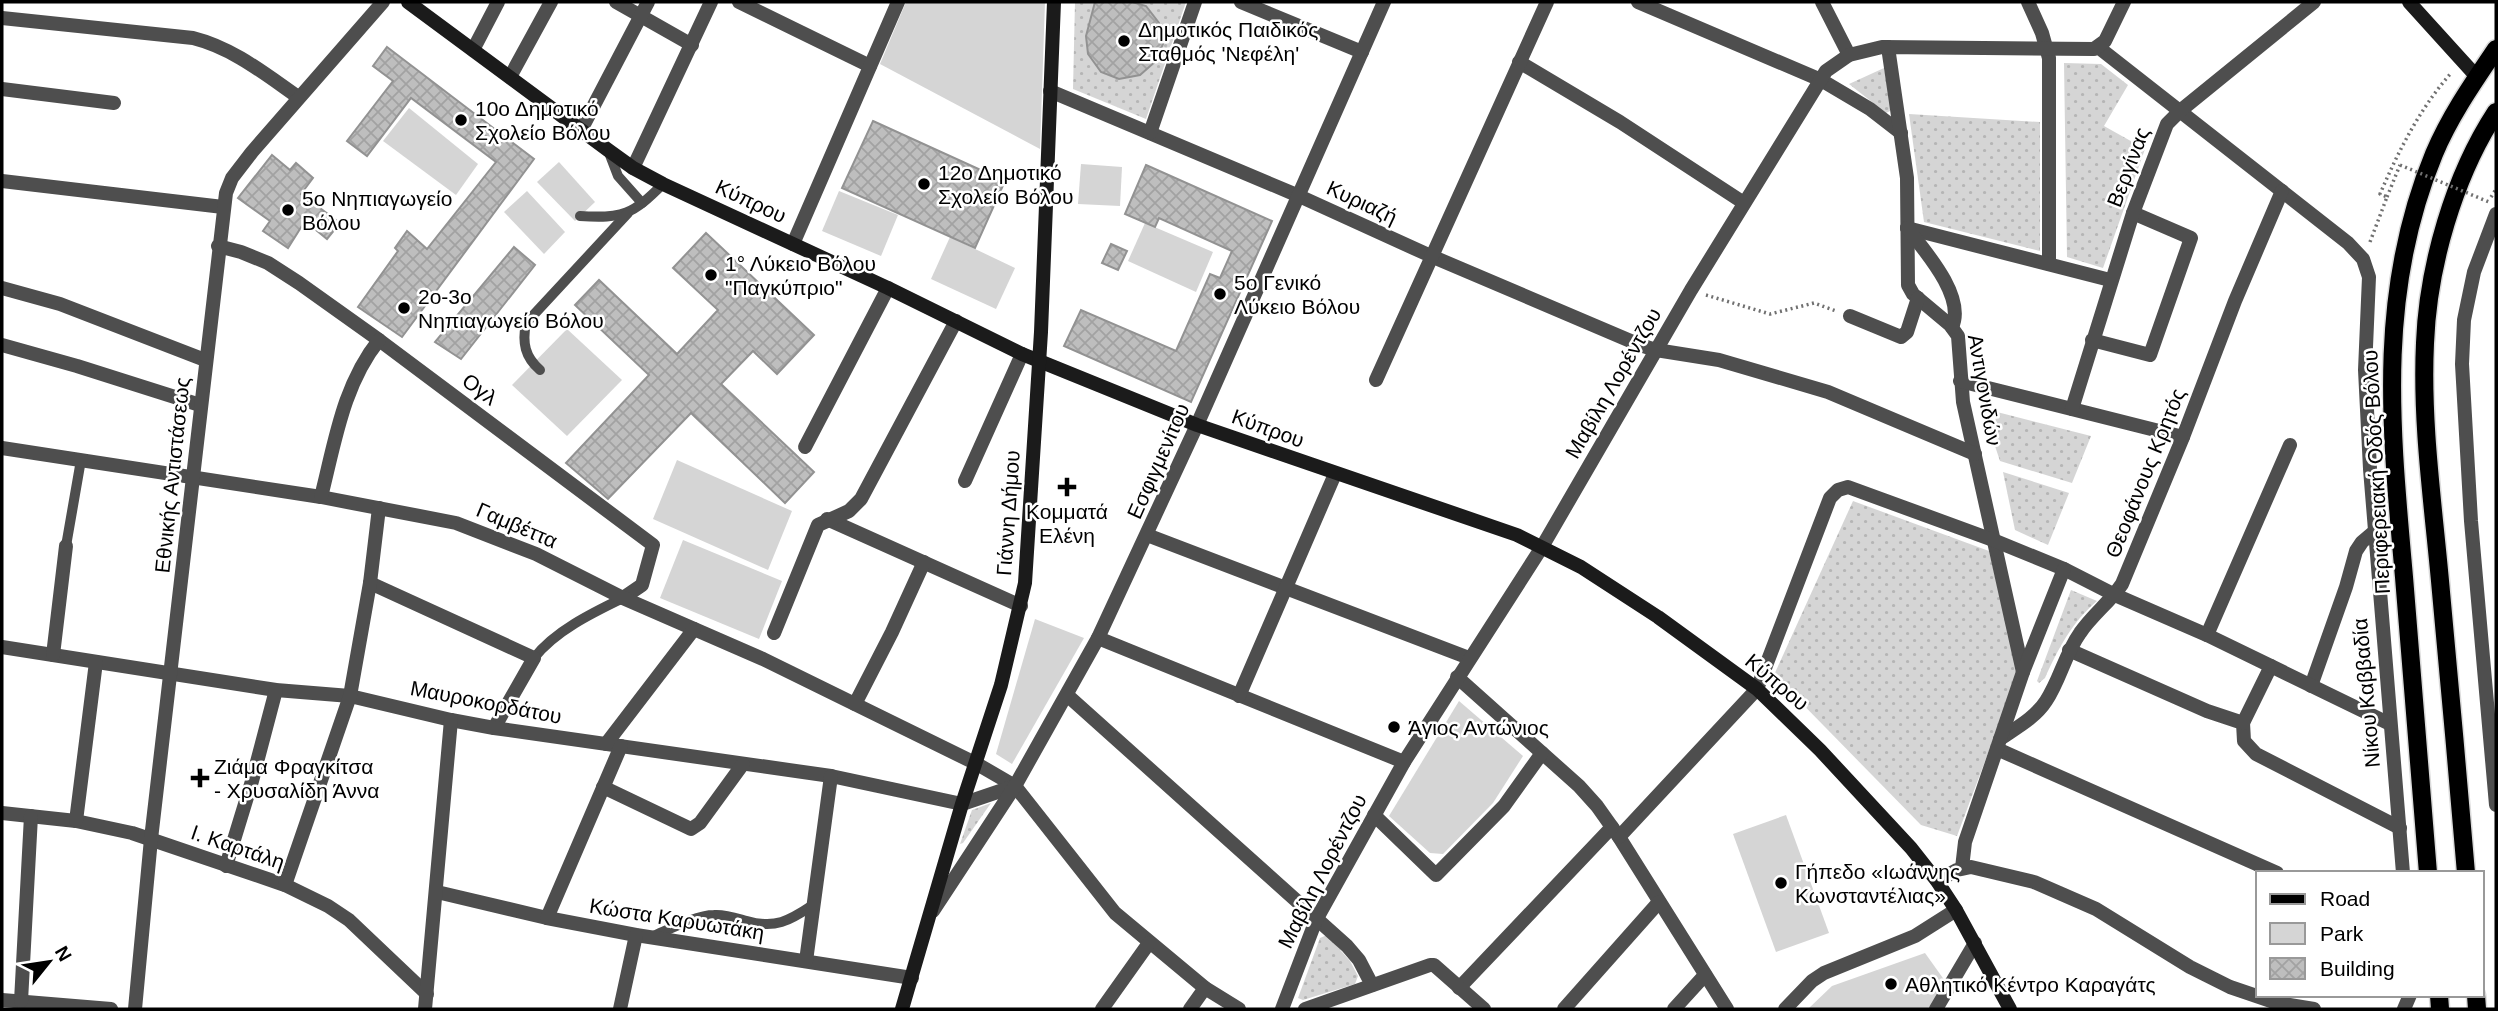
<svg xmlns="http://www.w3.org/2000/svg" width="2498" height="1011" font-family="Helvetica,sans-serif">
  <defs>
    <pattern id="grass-dots" width="8" height="8" patternUnits="userSpaceOnUse" patternTransform="scale(1.75)"><rect width="8" height="8" fill="#d5d5d5"/><path d="M2 2h.1M6 6h.1" fill="none" stroke="#b5b5b5" stroke-width="1.8" stroke-linecap="round"/></pattern>
    <pattern id="building-cross-hatch" width="8" height="8" patternUnits="userSpaceOnUse" patternTransform="scale(1.75)"><rect width="8" height="8" fill="#bebebe"/><path d="M0 0l8 8M0 8l8-8" fill="none" stroke="#a2a2a2"/></pattern>
  </defs>
  <rect width="100%" height="100%" fill="#fff"/>
  <g fill="url(#grass-dots)">
    <path d="M 1075,2 L 1186,2 L 1146,119 L 1073,89 Z"/>
    <path d="M 2064,63 L 2101,64 L 2128,85 L 2104,126 L 2145,149 L 2103,268 L 2067,257 Z"/>
    <path d="M 1884,68 L 1891,103 L 1890,111 L 1886,113 L 1849,84 Z"/>
    <path d="M 1909,114 L 2040,122 L 2040,251 L 1924,222 Z"/>
    <path d="M 1997,412 L 2091,436 L 2072,483 L 2000,461 L 1992,437 Z"/>
    <path d="M 2003,472 L 2069,493 L 2048,545 L 2015,530 Z"/>
    <path d="M 1853,501 L 1989,551 L 2018,673 L 1957,836 L 1921,825 L 1774,675 Z"/>
    <path d="M 2071,590 L 2097,601 C 2072,622 2058,649 2045,678 L 2039,683 L 2037,681 Z"/>
    <path d="M 991,803 L 963,843 L 960,844 L 972,810 Z"/>
    <path d="M 1327,935 L 1350,961 L 1358,976 L 1355,984 L 1303,1000 L 1298,998 L 1320,938 Z"/>
  </g>
  <g fill="#d5d5d5">
    <path d="M 906,2 L 1045,2 L 1040,149 L 880,64 Z"/>
    <path d="M 409,108 L 478,164 L 456,195 L 383,141 Z"/>
    <path d="M 559,162 L 595,202 L 575,221 L 537,182 Z"/>
    <path d="M 1081,164 L 1122,167 L 1120,206 L 1078,204 Z"/>
    <path d="M 527,191 L 565,232 L 544,254 L 504,212 Z"/>
    <path d="M 839,191 L 898,215 L 881,256 L 822,231 Z"/>
    <path d="M 1145,223 L 1213,252 L 1196,292 L 1128,261 Z"/>
    <path d="M 950,237 L 1015,268 L 996,309 L 931,279 Z"/>
    <path d="M 567,329 L 622,380 L 567,436 L 512,385 Z"/>
    <path d="M 677,460 L 792,511 L 768,570 L 653,519 Z"/>
    <path d="M 683,540 L 782,581 L 759,639 L 660,598 Z"/>
    <path d="M 1035,619 L 1084,638 L 1012,764 L 996,754 Z"/>
    <path d="M 1459,701 L 1523,756 L 1493,803 L 1443,854 L 1430,853 L 1389,816 Z"/>
    <path d="M 1786,815 L 1829,933 L 1776,952 L 1733,834 Z"/>
    <path d="M 1925,953 L 1945,981 L 1930,1009 L 1808,1009 L 1832,986 Z"/>
  </g>
  <g fill="url(#building-cross-hatch)" stroke="#929292" stroke-width="2">
    <path d="M 1095,2 L 1132,2 L 1146,6 L 1159,23 L 1163,44 L 1156,61 L 1140,75 L 1119,79 L 1101,72 L 1088,54 L 1086,36 Z"/>
    <path d="M 387,47 L 534,159 L 402,337 L 358,307 L 398,251 L 395,248 L 407,231 L 427,249 L 496,162 L 411,98 L 367,156 L 347,141 L 393,81 L 373,66 Z"/>
    <path d="M 873,121 L 1005,181 L 975,248 L 842,188 Z"/>
    <path d="M 272,155 L 290,170 L 296,163 L 313,178 L 301,194 L 340,223 L 327,239 L 305,221 L 288,248 L 263,231 L 270,221 L 238,198 Z"/>
    <path d="M 1146,165 L 1272,221 L 1191,402 L 1064,346 L 1081,310 L 1176,351 L 1210,274 L 1220,278 L 1232,251 L 1159,218 L 1155,227 L 1125,214 Z"/>
    <path d="M 706,233 L 814,335 L 777,374 L 753,351 L 721,384 L 814,472 L 785,503 L 691,413 L 608,499 L 566,463 L 649,375 L 575,305 L 599,280 L 677,354 L 718,310 L 673,268 Z"/>
    <path d="M 1111,244 L 1127,251 L 1118,270 L 1102,263 Z"/>
    <path d="M 514,247 L 535,265 L 461,359 L 435,342 Z"/>
  </g>
  <g fill="none" stroke-linecap="round" stroke-linejoin="round">
    <defs>
      <g id="primary">
        <path d="M 2428,873 C 2420,774 2412,676 2404,577 C 2391,430 2376,294 2434,154 C 2450,116 2473,83 2496,49"/>
        <path d="M 2466,873 C 2458,779 2450,686 2441,592 C 2434,510 2421,426 2425,343 C 2428,266 2454,176 2496,112"/>
        <path d="M 2439,995 L 2440,1009"/>
        <path d="M 2476,995 L 2477,1009"/>
      </g>
    </defs>
    <use href="#primary" stroke="#dbdbdb" stroke-width="21"/>
    <g stroke="#707070" stroke-width="3.5" stroke-dasharray="2 3.5" stroke-linecap="butt">
      <path d="M 2387,197 L 2400,165"/>
      <path d="M 2491,197 L 2496,189"/>
      <path d="M 2370,242 L 2387,197 L 2380,194 C 2399,150 2420,108 2452,72"/>
      <path d="M 1706,295 L 1770,314 L 1814,303 L 1836,311"/>
    </g>
    <g stroke="#4e4e4e" stroke-width="10">
      <path d="M 608,150 L 618,176 L 642,203"/>
      <path d="M 580,216 C 623,219 633,214 663,184"/>
      <path d="M 540,370 C 525,357 522,343 526,323 L 628,213"/>
      <path d="M 66,546 L 81,460"/>
      <path d="M 534,658 C 555,631 592,613 623,598"/>
      <path d="M 651,937 C 668,930 696,915 714,915 C 725,914 736,918 747,921 C 775,929 789,921 813,905"/>
    </g>
    <g stroke="#4e4e4e" stroke-width="14">
      <path d="M 616,2 L 692,45"/>
      <path d="M 739,2 L 870,66"/>
      <path d="M 1241,2 L 1362,52"/>
      <path d="M 1638,2 L 1821,80 L 1870,109 L 1901,133"/>
      <path d="M 1822,2 L 1849,55"/>
      <path d="M 2028,2 L 2042,33 L 2049,58 L 2049,264"/>
      <path d="M 2,18 L 193,38 C 233,48 265,74 298,97"/>
      <path d="M 1888,47 L 1907,178 L 1908,285 L 1913,294 L 1950,325 L 1958,336 L 1963,402 L 2023,672"/>
      <path d="M 2098,47 L 2348,243 L 2363,259 L 2369,277 L 2365,370 L 2370,469 L 2403,873"/>
      <path d="M 473,50 L 498,2"/>
      <path d="M 1519,62 L 1620,122 L 1744,203"/>
      <path d="M 510,77 L 551,2"/>
      <path d="M 2,89 L 114,103"/>
      <path d="M 1050,91 L 1299,196 L 1431,256 L 1640,345 L 1656,350 L 1719,360 L 1828,392 L 1975,454"/>
      <path d="M 581,130 L 648,2"/>
      <path d="M 1150,133 L 1195,2"/>
      <path d="M 633,168 L 711,2"/>
      <path d="M 2,181 L 223,207"/>
      <path d="M 2496,214 L 2474,272 L 2464,320 L 2462,364 L 2471,521 L 2496,805"/>
      <path d="M 1907,228 L 2110,280"/>
      <path d="M 1907,228 C 1925,251 1966,297 1952,327"/>
      <path d="M 793,244 L 898,2"/>
      <path d="M 218,246 L 241,252 L 268,263 L 299,283 L 379,340 L 653,545 L 642,585 L 623,598"/>
      <path d="M 2,288 L 60,304 L 205,360"/>
      <path d="M 1850,316 L 1901,337 L 1907,332 L 1918,298"/>
      <path d="M 2092,340 L 2150,355 L 2191,238 L 2133,213"/>
      <path d="M 2,345 L 77,366 L 200,405"/>
      <path d="M 1376,380 L 1547,2"/>
      <path d="M 1960,381 L 2183,437"/>
      <path d="M 2072,409 L 2133,213 L 2167,124 L 2180,111 L 2314,2"/>
      <path d="M 805,447 L 888,288"/>
      <path d="M 2,448 L 321,497 L 456,523 L 536,554 L 623,598 L 763,659 L 977,764 L 1015,786 L 1115,913 L 1205,988 L 1239,1009"/>
      <path d="M 965,481 L 1022,354"/>
      <path d="M 321,497 C 335,442 343,385 379,340"/>
      <path d="M 827,519 L 1021,606"/>
      <path d="M 1147,535 L 1469,658"/>
      <path d="M 370,583 L 534,658 L 494,728"/>
      <path d="M 774,633 L 818,525 L 849,511 L 861,499 L 956,321"/>
      <path d="M 2207,635 L 2290,445"/>
      <path d="M 1098,638 L 1404,762"/>
      <path d="M 2,647 L 276,690 L 350,696 L 451,720 L 494,728 L 831,776 L 962,804 L 1015,786"/>
      <path d="M 2069,650 L 2207,711 L 2243,723 L 2244,741 L 2256,754 L 2400,828"/>
      <path d="M 53,655 L 66,546"/>
      <path d="M 1457,677 L 1579,786 L 1597,806 L 1619,837 L 1727,1009"/>
      <path d="M 2311,686 L 2346,587 L 2356,551 L 2362,542 L 2375,531"/>
      <path d="M 1067,695 L 1347,946 L 1359,960 L 1372,985"/>
      <path d="M 1239,696 L 1335,474"/>
      <path d="M 855,704 L 892,632 L 924,562"/>
      <path d="M 2243,723 L 2271,666"/>
      <path d="M 2000,739 C 2016,728 2035,718 2046,701 C 2060,680 2065,654 2080,633 C 2092,615 2110,602 2122,584 L 2183,437 L 2235,301 L 2282,191"/>
      <path d="M 606,744 L 694,629"/>
      <path d="M 1997,749 L 2277,873"/>
      <path d="M 603,787 L 691,829 L 700,823 L 743,764"/>
      <path d="M 2,813 L 76,821 L 132,833 L 285,885 L 328,906 L 349,920 L 427,994"/>
      <path d="M 1374,815 L 1436,875 L 1504,806 L 1542,753"/>
      <path d="M 76,821 L 96,662"/>
      <path d="M 1619,837 L 1757,689 L 1830,498 L 1838,490 L 1848,487 L 1993,540 L 2064,569 L 2115,595 L 2207,635 L 2390,724"/>
      <path d="M 226,866 L 252,781 L 276,690"/>
      <path d="M 1962,868 L 1965,842 L 2023,672 L 2064,569"/>
      <path d="M 1937,881 L 1957,870 L 1971,867 L 2034,882 L 2096,909 L 2190,967 L 2230,987 L 2277,1003 L 2314,1009"/>
      <path d="M 285,885 L 350,696 L 370,583 L 379,508"/>
      <path d="M 437,892 L 547,918 L 636,935 L 912,978"/>
      <path d="M 933,911 L 1015,786 L 1098,638 L 1197,425 L 1384,2"/>
      <path d="M 547,918 L 621,746"/>
      <path d="M 806,961 L 831,776"/>
      <path d="M 1459,988 L 1612,827"/>
      <path d="M 2,1000 L 111,1009"/>
      <path d="M 21,1001 L 31,816"/>
      <path d="M 135,1009 L 151,839 L 226,193 L 232,178 L 252,152 L 383,2"/>
      <path d="M 425,1009 L 451,720"/>
      <path d="M 620,1009 L 636,935"/>
      <path d="M 1102,1009 L 1149,943"/>
      <path d="M 1190,1009 L 1205,988"/>
      <path d="M 1282,1009 L 1316,920 L 1404,762 L 1542,547 L 1691,290 L 1826,71 L 1849,55 L 1882,47 L 2094,49 L 2105,41 L 2124,2"/>
      <path d="M 1305,1009 L 1430,965 L 1434,965 L 1484,1009"/>
      <path d="M 1564,1009 L 1659,902"/>
      <path d="M 1674,1009 L 1705,975"/>
      <path d="M 1785,1009 L 1812,981 L 1824,973 L 1915,936 L 1956,910"/>
      <path d="M 1936,1009 L 1975,943"/>
      <path d="M 2404,1009 L 2410,995"/>
    </g>
    <g stroke="#1b1b1b" stroke-width="14">
      <path d="M 408,2 L 608,150 L 633,168 L 663,184 L 888,288 L 1022,354 L 1197,425 L 1517,535 L 1581,567 L 1658,617 L 1757,689 L 1820,750 L 1911,848 L 1937,881 L 1956,910 L 2010,1009"/>
      <path d="M 2409,2 L 2477,77"/>
      <path d="M 902,1009 L 962,804 L 1001,685 L 1025,583 L 1041,332 L 1054,2"/>
    </g>
    <use href="#primary" stroke="#000" stroke-width="18"/>
    <path stroke="#707070" stroke-width="3.5" stroke-dasharray="2 3.5" stroke-linecap="butt" d="M 2400,165 L 2489,202"/>
  </g>
  <g fill="#000" stroke="#fff" stroke-width="2.5">
    <circle cx="1124" cy="41" r="7"/>
    <circle cx="461" cy="120" r="7"/>
    <circle cx="924" cy="184" r="7"/>
    <circle cx="288" cy="210" r="7"/>
    <circle cx="711" cy="275" r="7"/>
    <circle cx="1220" cy="294" r="7"/>
    <circle cx="404" cy="308" r="7"/>
    <path d="M1063.5 476.5h7v7h7v7h-7v7h-7v-7h-7v-7h7z"/>
    <circle cx="1394" cy="727" r="7"/>
    <path d="M196.5 767.5h7v7h7v7h-7v7h-7v-7h-7v-7h7z"/>
    <circle cx="1781" cy="883" r="7"/>
    <circle cx="1891" cy="984" r="7"/>
  </g>
  <g text-anchor="middle" dominant-baseline="central" stroke-width="5" stroke-linejoin="round" paint-order="stroke">
    <g font-size="21" fill="#000" stroke="#fff" text-anchor="start">
      <text x="1138" y="29">Δημοτικός Παιδικός<tspan x="1138" dy="24">Σταθμός 'Νεφέλη'</tspan></text>
      <text x="475" y="108">10ο Δημοτικό<tspan x="475" dy="24">Σχολείο Βόλου</tspan></text>
      <text x="938" y="172">12ο Δημοτικό<tspan x="938" dy="24">Σχολείο Βόλου</tspan></text>
      <text x="302" y="198">5ο Νηπιαγωγείο<tspan x="302" dy="24">Βόλου</tspan></text>
      <text x="725" y="263">1° Λύκειο Βόλου<tspan x="725" dy="24">"Παγκύπριο"</tspan></text>
      <text x="1234" y="282">5ο Γενικό<tspan x="1234" dy="24">Λύκειο Βόλου</tspan></text>
      <text x="418" y="296">2ο-3ο<tspan x="418" dy="24">Νηπιαγωγείο Βόλου</tspan></text>
      <text x="1067" y="511" text-anchor="middle">Κομματά<tspan x="1067" dy="24">Ελένη</tspan></text>
      <text x="1408" y="727">Άγιος Αντώνιος</text>
      <text x="214" y="766">Ζιάμα Φραγκίτσα<tspan x="214" dy="24">- Χρυσαλίδη Άννα</tspan></text>
      <text x="1795" y="871">Γήπεδο «Ιωάννης<tspan x="1795" dy="24">Κωνσταντέλιας»</tspan></text>
      <text x="1905" y="984">Αθλητικό Κέντρο Καραγάτς</text>
    </g>
    <g font-size="21" fill="#000" stroke="#fff">
      <text transform="translate(2128 167) rotate(-69)">Βεργίνας</text>
      <text transform="translate(751 201) rotate(25)">Κύπρου</text>
      <text transform="translate(1362 202) rotate(25)">Κυριαζή</text>
      <text transform="translate(1613 383) rotate(-60)">Μαβίλη Λορέντζου</text>
      <text transform="translate(480 389) rotate(37)">Ογλ</text>
      <text transform="translate(1985 390) rotate(80)">Αντιγονιδών</text>
      <text transform="translate(1268 428) rotate(20)">Κύπρου</text>
      <text transform="translate(1158 461) rotate(-66)">Εσφιγμενίτου</text>
      <text transform="translate(2376 472) rotate(-93)">Περιφερειακή Οδός Βόλου</text>
      <text transform="translate(2145 473) rotate(-68)">Θεοφάνους Κρητός</text>
      <text transform="translate(172 475) rotate(-84)">Εθνικής Αντιστάσεως</text>
      <text transform="translate(1008 513) rotate(-86)">Γιάννη Δήμου</text>
      <text transform="translate(517 525) rotate(23)">Γαμβέττα</text>
      <text transform="translate(1777 682) rotate(40)">Κύπρου</text>
      <text transform="translate(2366 693) rotate(-95)">Νίκου Καββαδία</text>
      <text transform="translate(486 702) rotate(11)">Μαυροκορδάτου</text>
      <text transform="translate(238 847) rotate(19)">Ι. Καρτάλη</text>
      <text transform="translate(1322 871) rotate(-63)">Μαβίλη Λορέντζου</text>
      <text transform="translate(677 919) rotate(9)">Κώστα Καρυωτάκη</text>
    </g>
  </g>
  <rect width="2498" height="1011" fill="none" stroke="#000000" stroke-width="7"/>
  <rect x="2256" y="871" width="228" height="126" fill="#ffffff" stroke="#999999" stroke-width="2"/>
  <rect x="2270" y="894" width="35" height="10" fill="#000000" stroke="#999999" stroke-width="2"/>
  <text x="2320" y="906" font-size="21" fill="#000000">Road</text>
  <rect x="2270" y="923" width="35" height="21" fill="#d5d5d5" stroke="#999999" stroke-width="2"/>
  <text x="2320" y="941" font-size="21" fill="#000000">Park</text>
  <rect x="2270" y="958" width="35" height="21" fill="url(#building-cross-hatch)" stroke="#999999" stroke-width="2"/>
  <text x="2320" y="976" font-size="21" fill="#000000">Building</text>
  <g transform="translate(49 962) rotate(60)" stroke="#ffffff" stroke-width="5" paint-order="stroke">
  <path d="M0-5L12 26L0 18L-12 26Z" fill="#000000"/>
  <text y="-10" font-size="19" font-weight="bold" text-anchor="middle" fill="#000000">N</text>
  </g>
</svg>
